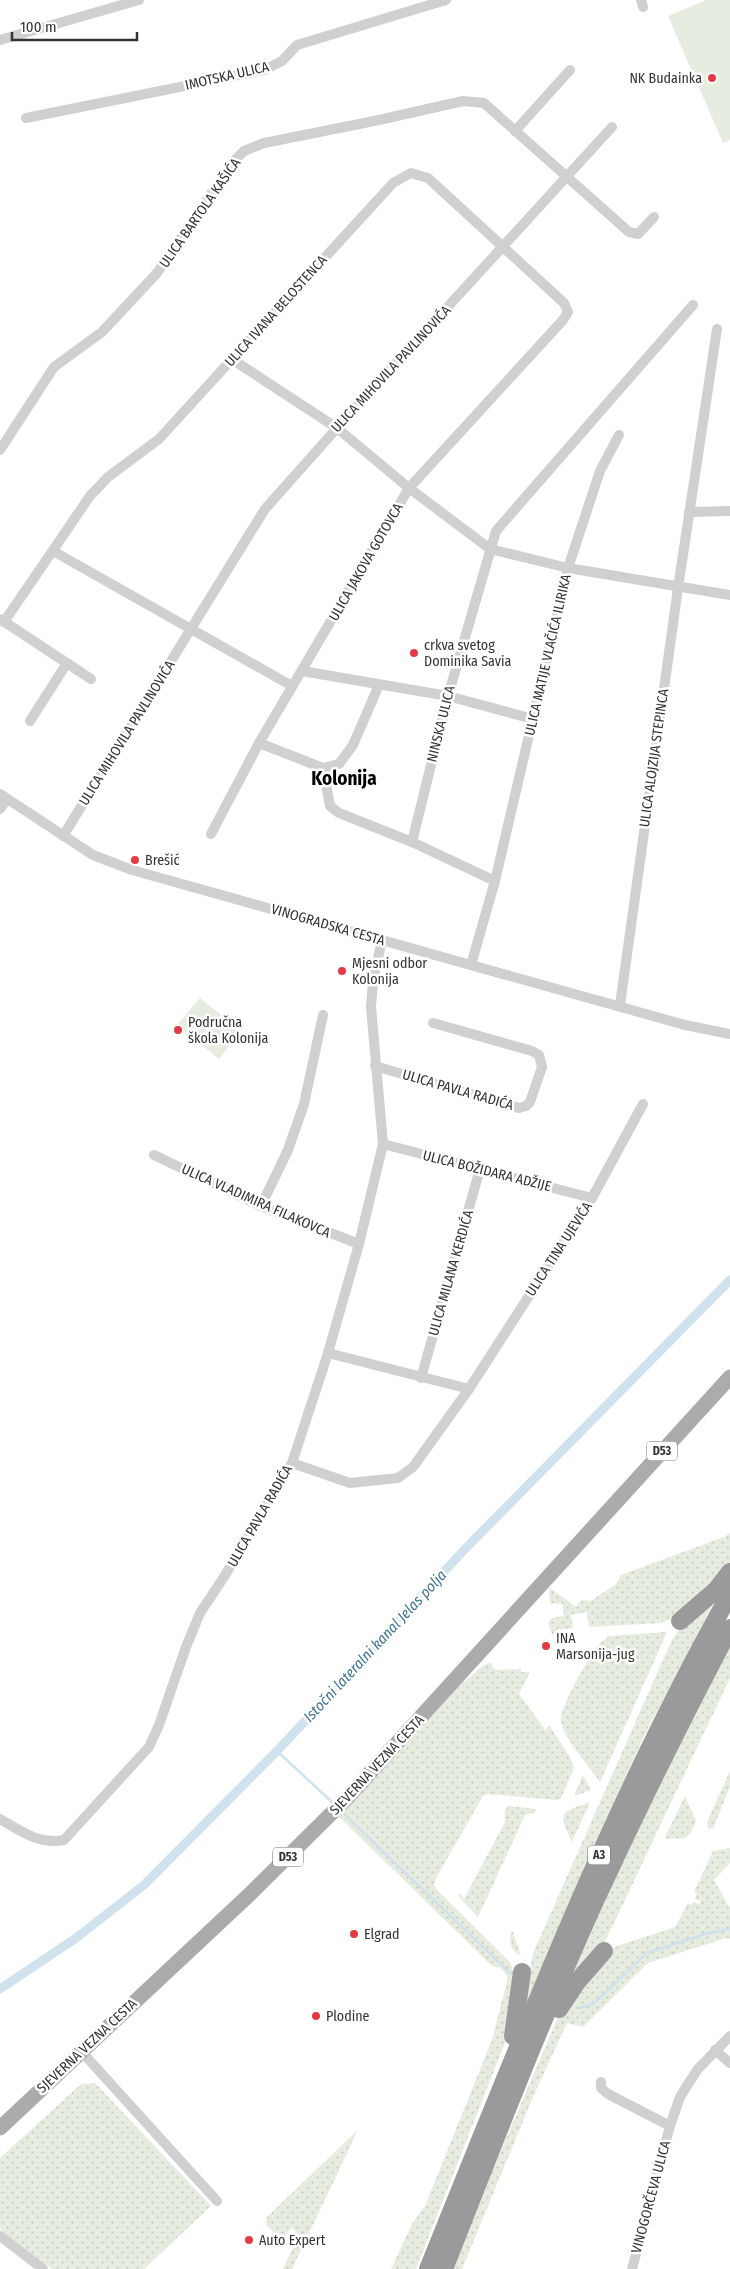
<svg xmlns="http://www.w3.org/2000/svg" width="730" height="2269" font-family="'Fira Sans Condensed',sans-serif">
  <defs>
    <pattern id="grass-dots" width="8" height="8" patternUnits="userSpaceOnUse" patternTransform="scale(1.25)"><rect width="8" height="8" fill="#e6ecdf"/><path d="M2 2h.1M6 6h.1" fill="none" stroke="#c6cbc0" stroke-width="1.8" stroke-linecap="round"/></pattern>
  </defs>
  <rect width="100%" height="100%" fill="#fff"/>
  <g fill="url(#grass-dots)">
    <path d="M 730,1533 L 730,1564 L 677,1616 L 661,1623 L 589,1627 L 587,1612 L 571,1615 L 573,1628 L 557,1630 L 558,1633 L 552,1634 L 548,1623 L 552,1618 L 564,1616 L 562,1604 L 550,1603 L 549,1587 L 576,1607 L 581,1600 L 591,1601 L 616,1584 L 621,1575 L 724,1537 Z"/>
    <path d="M 719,1593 L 645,1734 L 595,1843 L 527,2002 L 522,2002 L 534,1951 L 671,1642 L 680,1628 Z"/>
    <path d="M 667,1632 L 600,1782 C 588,1765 567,1742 561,1723 C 557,1710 590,1656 599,1644 L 609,1636 Z"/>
    <path d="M 730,1643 L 730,1678 L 616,1919 L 605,1941 L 571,1978 L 654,1791 Z"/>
    <path d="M 489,1663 L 493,1664 L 491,1666 L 496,1670 L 521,1669 L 521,1672 L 530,1672 L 519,1694 L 546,1731 L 549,1725 L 570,1757 L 574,1768 L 561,1798 L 557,1800 L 488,1794 L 483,1796 L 436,1878 L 434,1885 L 437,1890 L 510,1962 L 516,1980 L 506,2040 L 416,2269 L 391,2269 L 412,2224 L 425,2206 L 492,2040 L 508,1977 L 501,1968 L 492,1966 L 338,1816 L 461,1684 C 469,1679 481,1665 489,1663 Z"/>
    <path d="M 730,1771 L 730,1786 L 713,1829 L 708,1828 L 707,1822 Z"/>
    <path d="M 583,1775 L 591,1790 L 574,1796 Z"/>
    <path d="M 685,1796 L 696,1821 L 690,1834 L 685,1838 L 667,1839 L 665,1837 Z"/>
    <path d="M 590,1802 L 572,1842 C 558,1812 559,1813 590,1802 Z"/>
    <path d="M 509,1806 L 536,1809 L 535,1812 L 525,1815 L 478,1917 L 458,1896 L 460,1893 L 464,1899 L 505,1822 L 505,1810 Z"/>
    <path d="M 730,1848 L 730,1863 L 714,1880 L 730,1908 L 730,1939 L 726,1938 L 648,1963 L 583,2027 L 567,2023 L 533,2097 L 462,2269 L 450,2269 L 559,2015 L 610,1951 L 617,1946 L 675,1927 L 688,1903 L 692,1905 L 693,1902 L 699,1904 L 701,1901 L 695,1899 L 697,1893 L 694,1892 L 713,1851 Z"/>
    <path d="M 511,1932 L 513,1932 L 521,1956 C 511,1952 509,1943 511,1932 Z"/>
    <path d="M 95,2083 L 211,2206 L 144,2269 L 52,2269 L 7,2237 L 0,2228 L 0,2158 L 81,2084 Z"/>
    <path d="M 358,2130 L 292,2269 L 283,2269 L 299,2235 L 292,2228 L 284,2236 L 278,2236 L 266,2225 L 267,2217 Z"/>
  </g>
  <g fill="#e6ecdf">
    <path d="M 706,0 L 730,0 L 730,140 L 723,143 L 668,16 Z"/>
    <path d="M 200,998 L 241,1031 L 219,1059 L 177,1025 Z"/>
  </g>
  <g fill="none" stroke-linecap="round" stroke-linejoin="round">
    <g stroke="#cfe2ee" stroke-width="2.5">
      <path d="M 277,1751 L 332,1802"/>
      <path d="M 343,1813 L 511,1974"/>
      <path d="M 579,2008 L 593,2004 L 647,1953 L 708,1933 L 730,1929"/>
    </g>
    <path stroke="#cfe2ee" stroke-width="9" d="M 0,1989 L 76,1938 L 144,1885 L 277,1751 L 465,1549 L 730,1280"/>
    <g stroke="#d0d0d0" stroke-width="10">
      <path d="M 641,0 L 643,7"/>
      <path d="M 0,40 L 139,0"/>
      <path d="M 26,118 L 264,70 L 282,61 L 297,45 L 446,0"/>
      <path d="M 515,131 L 570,70"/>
      <path d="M 233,360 L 337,428 L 409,488 L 490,549 L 568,568 L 730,595"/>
      <path d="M 0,450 L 54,367 L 102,332 L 157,273 L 232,163 L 244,151 L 264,143 L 379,120 L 463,101 L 484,103 L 629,232 L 638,234 L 654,217"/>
      <path d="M 689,512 L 730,511"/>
      <path d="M 53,551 L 292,686"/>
      <path d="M 0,619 L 91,679"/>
      <path d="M 4,622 L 90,496 L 108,477 L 159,439 L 393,183 L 411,173 L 428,178 L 564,303 L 568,312 L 563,320 L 409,488 L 259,743 L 211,834"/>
      <path d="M 302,671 L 448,696 L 533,719"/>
      <path d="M 30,721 L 67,663"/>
      <path d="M 259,743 L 323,768 L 339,764 L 353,745 L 379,685"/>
      <path d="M 323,768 L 330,806 L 339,813 L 412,842 L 495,881"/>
      <path d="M 0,794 L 93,855 L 132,870 L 685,1025 L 730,1034"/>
      <path d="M 0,809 L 7,799"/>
      <path d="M 63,836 L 265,509 L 337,428 L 612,127"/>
      <path d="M 412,842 L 448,696 L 496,531 L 693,305"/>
      <path d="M 471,965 L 495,881 L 568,568 L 600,471 L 619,435"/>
      <path d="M 620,1005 L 678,588 L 717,329"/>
      <path d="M 375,1066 L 519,1108 L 526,1106 L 530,1102 L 542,1067 L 539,1055 L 532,1051 L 433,1023"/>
      <path d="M 383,1144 L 592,1198"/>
      <path d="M 154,1155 L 261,1206 L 359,1244"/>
      <path d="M 261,1206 L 288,1150 L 304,1104 L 323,1015"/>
      <path d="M 328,1353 L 469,1389"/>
      <path d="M 421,1378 L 480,1169"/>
      <path d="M 292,1463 L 350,1483 L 398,1478 L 413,1467 L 469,1389 L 592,1198 L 643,1104"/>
      <path d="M 0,1819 C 21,1831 39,1845 64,1840 L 149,1747 L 159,1725 L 186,1647 L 200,1613 L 224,1577 L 292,1463 L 328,1353 L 359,1244 L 383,1144 L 371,1007 L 373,981 L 382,940"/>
      <path d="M 715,2050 L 730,2063"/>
      <path d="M 81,2051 L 217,2201"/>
      <path d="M 601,2082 L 601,2088 L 608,2094 L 670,2126"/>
      <path d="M 0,2236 L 43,2269"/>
      <path d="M 632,2269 L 670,2126 L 680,2097 L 697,2070 L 730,2036"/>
    </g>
    <path stroke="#ababab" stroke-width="15" d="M 0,2128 L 250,1894 L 346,1799 L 730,1377"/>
    <g stroke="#9a9a9a" stroke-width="18">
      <path d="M 680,1621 L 716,1590 L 730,1572"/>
      <path d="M 559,2009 L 577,1982 L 604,1951"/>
      <path d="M 513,2036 L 522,1972"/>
      <path d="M 428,2269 C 521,2040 609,1809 730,1594"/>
      <path d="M 444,2269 C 493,2145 541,2020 596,1899 C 638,1808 683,1717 730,1628"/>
    </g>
  </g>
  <g fill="#e63946" stroke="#fff" stroke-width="2">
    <circle cx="712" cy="78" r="5"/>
    <circle cx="414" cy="653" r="5"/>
    <circle cx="135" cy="860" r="5"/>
    <circle cx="342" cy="971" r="5"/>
    <circle cx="178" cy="1030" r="5"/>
    <circle cx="546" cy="1646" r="5"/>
    <circle cx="354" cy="1934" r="5"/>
    <circle cx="316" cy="2016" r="5"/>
    <circle cx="249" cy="2240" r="5"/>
  </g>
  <g text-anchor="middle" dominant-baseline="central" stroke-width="5" stroke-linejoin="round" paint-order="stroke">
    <g fill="#fff" stroke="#707070" stroke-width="1">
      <rect x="647" y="1441.5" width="30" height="19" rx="4"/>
      <rect x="588" y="1845.5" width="22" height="19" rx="4"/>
      <rect x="273" y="1847.5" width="30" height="19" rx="4"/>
    </g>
    <g font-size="12" font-weight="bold" fill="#333">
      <text x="662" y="1451">D53</text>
      <text x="599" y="1855">A3</text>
      <text x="288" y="1857">D53</text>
    </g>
    <g font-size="14" fill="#333" stroke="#fff">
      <text transform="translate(227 76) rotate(-13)">IMOTSKA ULICA</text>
      <text transform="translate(200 213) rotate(-55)">ULICA BARTOLA KAŠIĆA</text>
      <text transform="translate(276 311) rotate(-48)">ULICA IVANA BELOSTENCA</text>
      <text transform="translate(391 369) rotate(-47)">ULICA MIHOVILA PAVLINOVIĆA</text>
      <text transform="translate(366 562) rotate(-60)">ULICA JAKOVA GOTOVCA</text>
      <text transform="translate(548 655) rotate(-77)">ULICA MATIJE VLAČIĆA ILIRIKA</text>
      <text transform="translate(441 724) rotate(-76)">NINSKA ULICA</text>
      <text transform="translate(127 733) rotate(-58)">ULICA MIHOVILA PAVLINOVIĆA</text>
      <text transform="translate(654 758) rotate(-82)">ULICA ALOJZIJA STEPINCA</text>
      <text transform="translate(328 925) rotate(16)">VINOGRADSKA CESTA</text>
      <text transform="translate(458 1090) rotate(16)">ULICA PAVLA RADIĆA</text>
      <text transform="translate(487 1171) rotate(14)">ULICA BOŽIDARA ADŽIJE</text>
      <text transform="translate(256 1201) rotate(24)">ULICA VLADIMIRA FILAKOVCA</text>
      <text transform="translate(559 1249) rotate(-57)">ULICA TINA UJEVIĆA</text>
      <text transform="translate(451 1273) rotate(-74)">ULICA MILANA KERDIĆA</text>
      <text transform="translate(260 1516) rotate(-60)">ULICA PAVLA RADIĆA</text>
      <text transform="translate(377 1765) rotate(-47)">SJEVERNA VEZNA CESTA</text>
      <text transform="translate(87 2046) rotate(-43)">SJEVERNA VEZNA CESTA</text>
      <text transform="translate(651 2197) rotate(-75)">VINOGORČEVA ULICA</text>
    </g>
    <g font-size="14" fill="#333" stroke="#fff" text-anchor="start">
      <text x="702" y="78" text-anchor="end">NK Budainka</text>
      <text x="424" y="645">crkva svetog<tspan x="424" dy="16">Dominika Savia</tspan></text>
      <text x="145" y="860">Brešić</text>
      <text x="352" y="963">Mjesni odbor<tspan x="352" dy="16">Kolonija</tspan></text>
      <text x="188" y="1022">Područna<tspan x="188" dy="16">škola Kolonija</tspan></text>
      <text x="556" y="1638">INA<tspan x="556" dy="16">Marsonija-jug</tspan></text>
      <text x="364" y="1934">Elgrad</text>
      <text x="326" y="2016">Plodine</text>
      <text x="259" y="2240">Auto Expert</text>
    </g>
    <g font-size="15" font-style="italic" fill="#3f7597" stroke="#fff">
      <text transform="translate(375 1646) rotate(-47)">Istočni lateralni kanal Jelas polja</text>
    </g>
    <g font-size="19" font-weight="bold" fill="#000" stroke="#fff">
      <text x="344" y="778">Kolonija</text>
    </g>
  </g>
  <path d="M12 32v8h125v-8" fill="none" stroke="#333333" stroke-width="2.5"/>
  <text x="20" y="32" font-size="15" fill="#333333" stroke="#ffffff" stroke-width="4" paint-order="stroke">100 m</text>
</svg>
